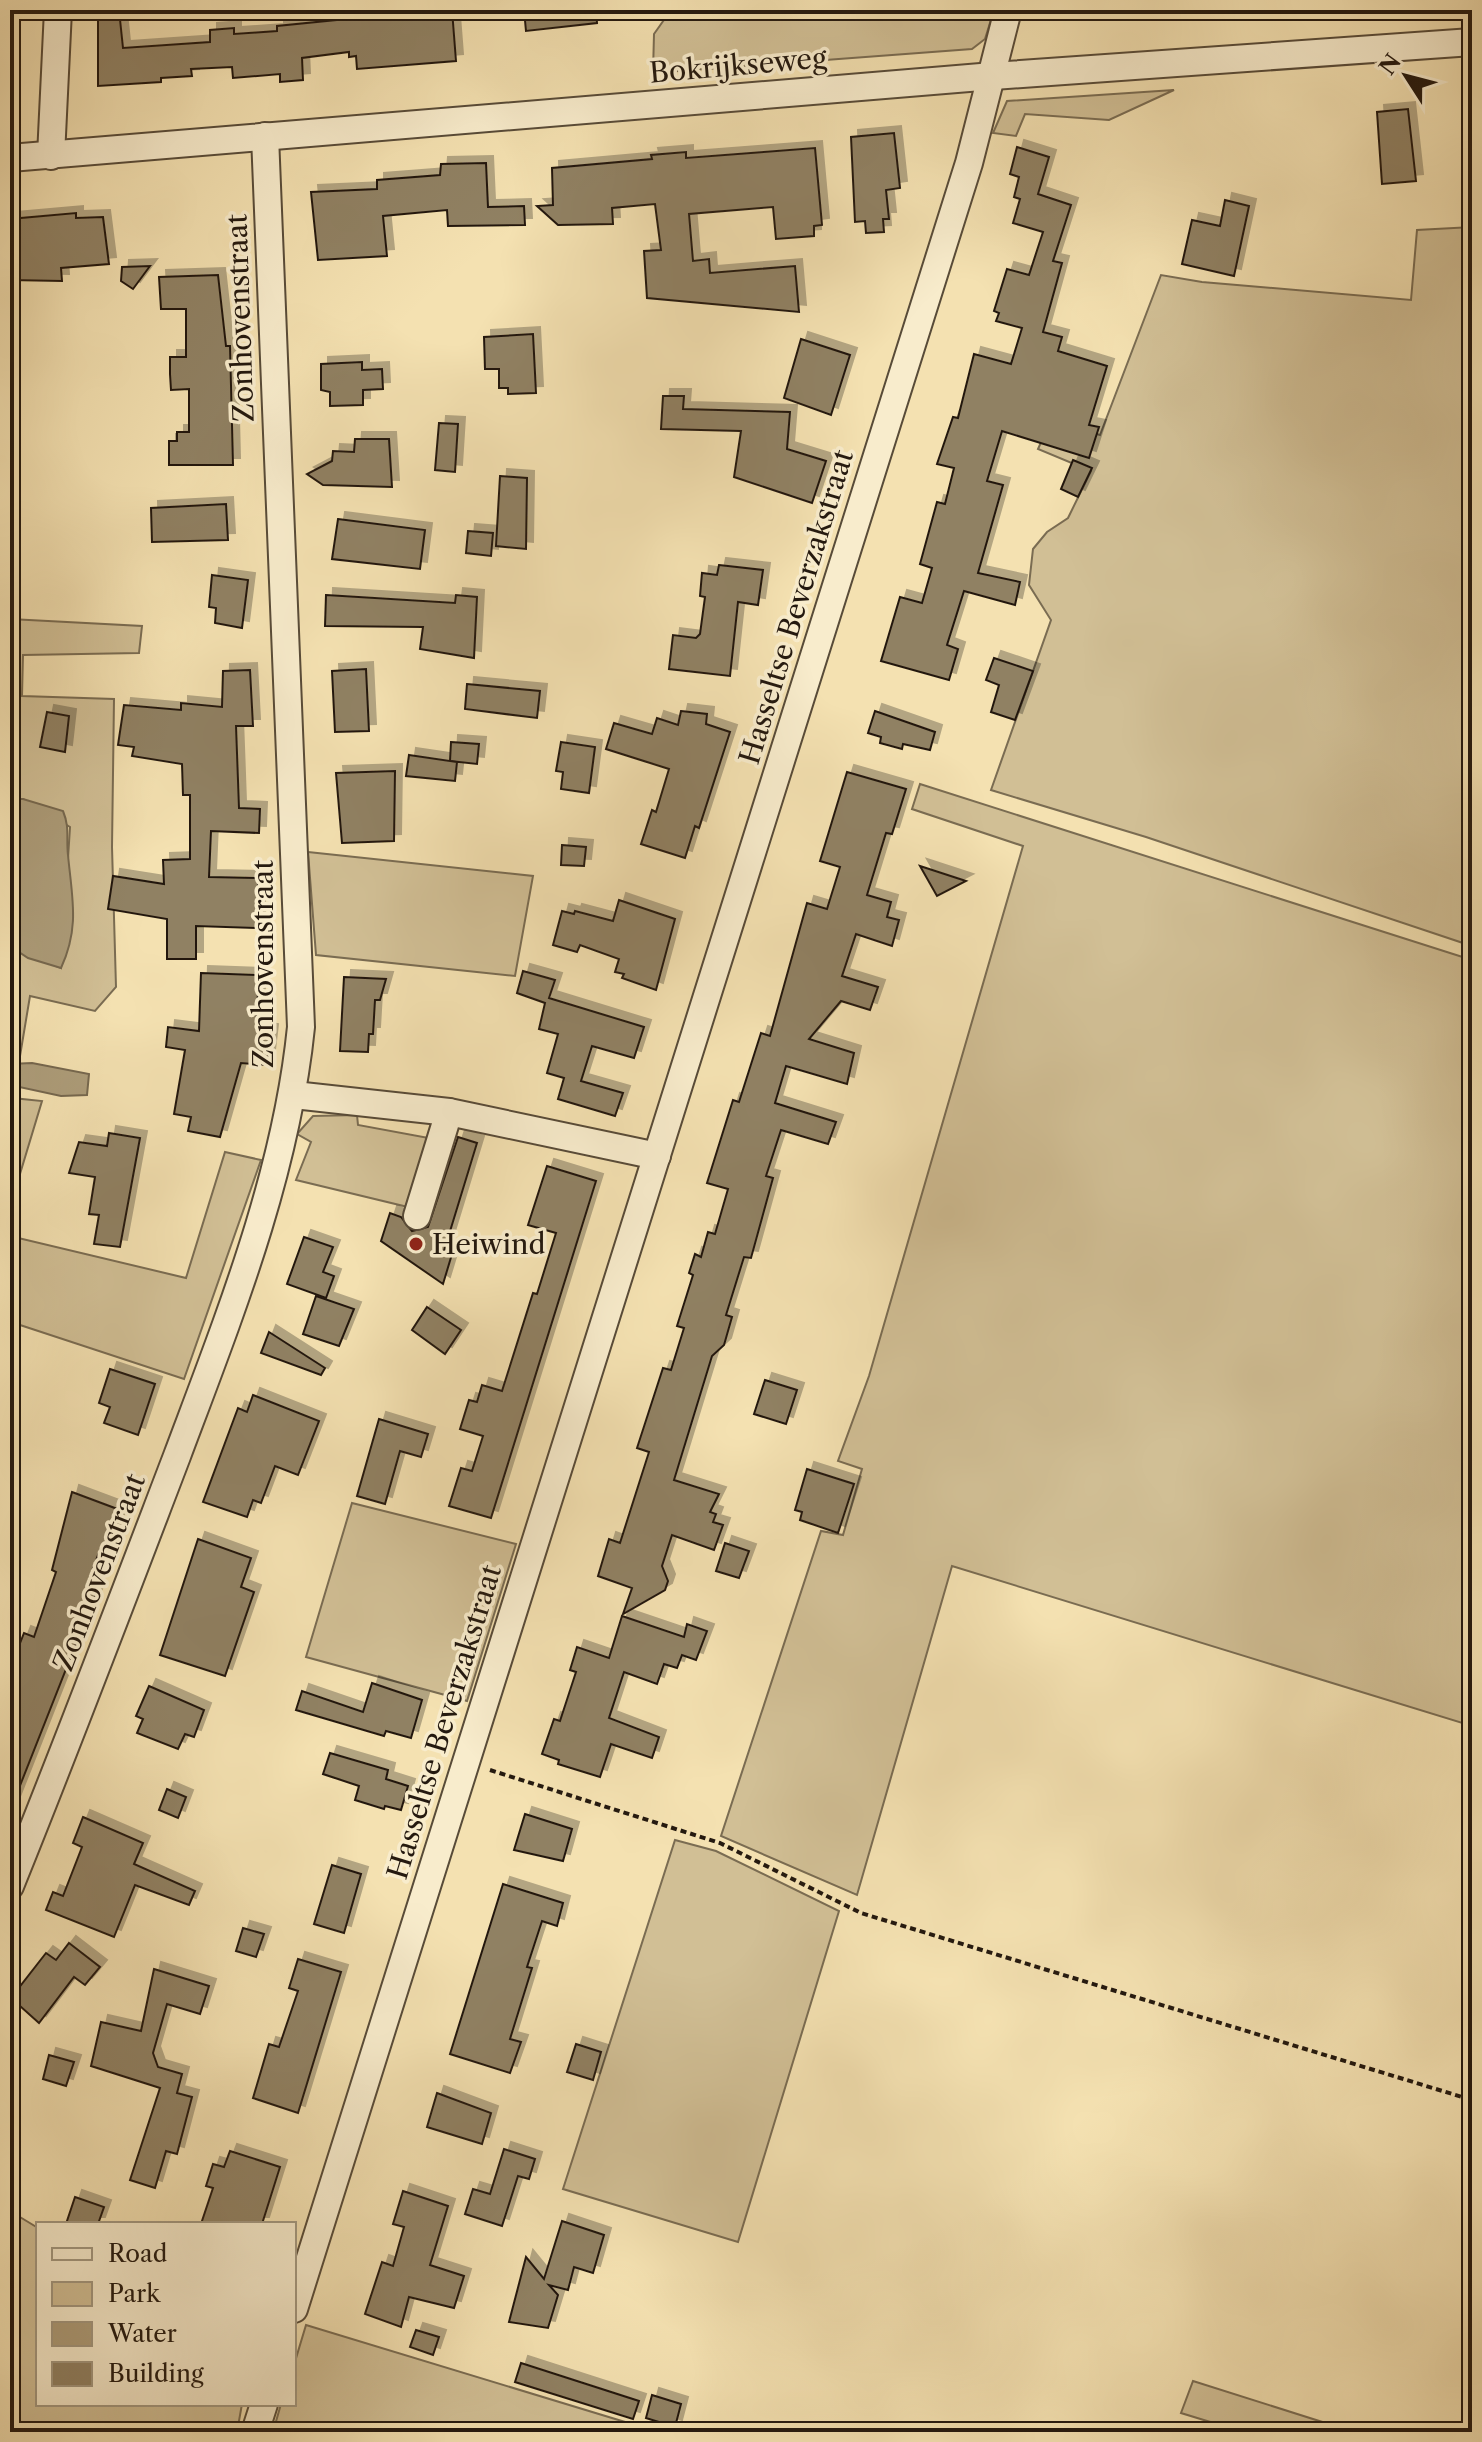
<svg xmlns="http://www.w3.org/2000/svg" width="1482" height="2442" font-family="'Libre Caslon Text',serif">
  <defs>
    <filter id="shadow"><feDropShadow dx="7" dy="-7" stdDeviation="0" flood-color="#0004"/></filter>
  </defs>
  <rect width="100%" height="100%" fill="#f4e1b1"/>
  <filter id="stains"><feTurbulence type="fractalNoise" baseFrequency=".0025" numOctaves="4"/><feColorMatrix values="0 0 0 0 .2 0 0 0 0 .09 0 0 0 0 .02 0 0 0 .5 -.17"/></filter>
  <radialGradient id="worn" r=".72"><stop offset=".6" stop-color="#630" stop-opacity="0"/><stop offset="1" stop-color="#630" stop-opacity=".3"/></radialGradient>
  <g fill="#d1bf95" stroke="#7a6c52" stroke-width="2">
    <path d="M 671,10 L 994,10 L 985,39 L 972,49 L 653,73 L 654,34 Z"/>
    <path d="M 1174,90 L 1109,120 L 1025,114 L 1016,136 L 993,133 L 1007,101 Z"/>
    <path d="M 1472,227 L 1472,946 L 1146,837 L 991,790 L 1051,620 L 1029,585 L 1033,549 L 1047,532 L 1068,518 L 1091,471 L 1038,449 L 1051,420 L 1100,435 L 1161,275 L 1202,282 L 1411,300 L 1417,230 Z"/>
    <path d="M 10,619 L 142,626 L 139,653 L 23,655 L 22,696 L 114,699 L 112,847 L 116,987 L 95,1011 L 30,996 L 13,1098 L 42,1101 L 10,1207 L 10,910 L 13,948 L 61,968 L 70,827 L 23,799 L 10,799 Z"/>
    <path d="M 920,784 L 1472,960 L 1472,1726 L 952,1566 L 857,1895 L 721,1836 L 821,1531 L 843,1535 L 862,1469 L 838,1461 L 869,1376 L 1023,846 L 912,809 Z"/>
    <path d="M 308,852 L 533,876 L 515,976 L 316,955 Z"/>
    <path d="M 357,1115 L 358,1125 L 434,1139 L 412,1208 L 296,1180 L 311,1142 L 297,1134 L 313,1116 Z"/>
    <path d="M 225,1152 L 261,1160 L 184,1379 L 20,1325 L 10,1341 L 10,1236 L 186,1278 Z"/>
    <path d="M 352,1503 L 516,1544 L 467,1701 L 306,1657 Z"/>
    <path d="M 675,1840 L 716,1851 L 839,1911 L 738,2242 L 563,2189 Z"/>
    <path d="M 10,2211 L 38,2228 L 38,2404 L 242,2404 L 237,2432 L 58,2432 L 10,2419 Z"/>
    <path d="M 306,2325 L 658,2432 L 273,2432 L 281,2404 L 294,2404 L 294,2365 Z"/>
    <path d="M 1193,2381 L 1354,2432 L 1243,2432 L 1181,2413 Z"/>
  </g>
  <g fill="#ad9d7a" stroke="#76684f" stroke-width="2">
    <path d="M 10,799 L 23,799 L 63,811 C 70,828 66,838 68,855 C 72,898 80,927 61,968 L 28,958 L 13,948 Z"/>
    <path d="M 32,1063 L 89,1074 L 87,1095 L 61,1096 L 10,1085 L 10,1064 Z"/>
  </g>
  <g fill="#908163" stroke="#24190f" stroke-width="2" filter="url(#shadow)">
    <path d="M 98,10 L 119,10 L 123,48 L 210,42 L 210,30 L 234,28 L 234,34 L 277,31 L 277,26 L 346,19 L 346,10 L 364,10 L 364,15 L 405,10 L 452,10 L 456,61 L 357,69 L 356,56 L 349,57 L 349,52 L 302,58 L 303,80 L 280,82 L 280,74 L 233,78 L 232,67 L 191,69 L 192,76 L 161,78 L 161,82 L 98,86 Z"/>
    <path d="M 524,10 L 596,10 L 597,23 L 526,31 Z"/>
    <path d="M 1408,109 L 1416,181 L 1382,184 L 1377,112 Z"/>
    <path d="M 894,133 L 900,188 L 886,190 L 889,219 L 883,219 L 884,232 L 866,233 L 865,221 L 855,222 L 851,137 Z"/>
    <path d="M 1017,147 L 1049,157 L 1038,194 L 1071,205 L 1053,261 L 1062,263 L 1043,332 L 1062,337 L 1058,351 L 1107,366 L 1089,425 L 1099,427 L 1089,458 L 1002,431 L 987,481 L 1003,485 L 978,573 L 1020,582 L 1015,605 L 964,591 L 947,645 L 958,649 L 949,680 L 881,661 L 900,597 L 922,603 L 932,568 L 920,564 L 937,502 L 945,504 L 954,468 L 937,464 L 953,417 L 958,418 L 974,354 L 1011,364 L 1022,328 L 996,321 L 999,313 L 994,311 L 1007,269 L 1029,275 L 1043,232 L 1013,223 L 1020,199 L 1014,197 L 1019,177 L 1010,174 Z"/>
    <path d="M 815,148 L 822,225 L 814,226 L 814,236 L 776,239 L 773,207 L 689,214 L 693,261 L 709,259 L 710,273 L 795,266 L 799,312 L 647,298 L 644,251 L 661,250 L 655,204 L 612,208 L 613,224 L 558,225 L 537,206 L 553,205 L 552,168 L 652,159 L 651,155 L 686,152 L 686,158 Z"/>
    <path d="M 486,163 L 488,207 L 524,206 L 525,225 L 448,226 L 447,210 L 383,216 L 387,256 L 318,260 L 311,192 L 377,189 L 377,180 L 440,175 L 441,164 Z"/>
    <path d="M 1225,200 L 1249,206 L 1234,276 L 1182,264 L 1192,220 L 1220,226 Z"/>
    <path d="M 76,213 L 76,218 L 103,217 L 109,264 L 61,268 L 62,281 L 10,280 L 10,219 Z"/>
    <path d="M 150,266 L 133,289 L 121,281 L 122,267 Z"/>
    <path d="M 218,275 L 226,346 L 230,346 L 233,465 L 169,465 L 169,441 L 177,441 L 177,432 L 189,432 L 189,389 L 171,390 L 170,374 L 170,357 L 186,357 L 186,309 L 161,309 L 159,277 Z"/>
    <path d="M 533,334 L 536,393 L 508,394 L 508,388 L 499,388 L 499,369 L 485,369 L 484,337 Z"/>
    <path d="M 801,339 L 850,355 L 831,415 L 784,398 Z"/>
    <path d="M 362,362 L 362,370 L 382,369 L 383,389 L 363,390 L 363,405 L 330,406 L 330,392 L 321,390 L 321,364 Z"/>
    <path d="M 663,396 L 684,396 L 683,409 L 790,412 L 787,449 L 826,461 L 812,503 L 734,477 L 741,431 L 661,429 Z"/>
    <path d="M 439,423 L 458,424 L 455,472 L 435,470 Z"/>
    <path d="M 355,439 L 389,439 L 392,487 L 323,485 L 307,474 L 332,461 L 333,451 L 354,452 Z"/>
    <path d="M 1073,460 L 1092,468 L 1078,497 L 1061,489 Z"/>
    <path d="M 500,476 L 527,478 L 526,549 L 496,546 Z"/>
    <path d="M 226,504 L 228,540 L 152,542 L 151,508 Z"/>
    <path d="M 338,519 L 425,530 L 420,569 L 332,559 Z"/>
    <path d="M 468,531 L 493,533 L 491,556 L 466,553 Z"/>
    <path d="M 719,565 L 763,570 L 758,605 L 738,602 L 730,676 L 669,669 L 673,635 L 696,638 L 700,634 L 705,597 L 700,596 L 702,573 L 717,575 Z"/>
    <path d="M 212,575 L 248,580 L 242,628 L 215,623 L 216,608 L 209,607 Z"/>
    <path d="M 326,595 L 455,603 L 456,595 L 477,597 L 474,658 L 420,649 L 423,627 L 325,626 Z"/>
    <path d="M 994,658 L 1033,671 L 1015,720 L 991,712 L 999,685 L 986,680 Z"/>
    <path d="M 366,669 L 369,731 L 335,732 L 332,671 Z"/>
    <path d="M 250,670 L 253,726 L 236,726 L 239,808 L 260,809 L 259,833 L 211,831 L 209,877 L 258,878 L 258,928 L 196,926 L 196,959 L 167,959 L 167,919 L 108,909 L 113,876 L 164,884 L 163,860 L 190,859 L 190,795 L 183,795 L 182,764 L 132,756 L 134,747 L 118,745 L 124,705 L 181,710 L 181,703 L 222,707 L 223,671 Z"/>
    <path d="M 467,684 L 540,691 L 537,718 L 465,709 Z"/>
    <path d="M 681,711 L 707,714 L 706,724 L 730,732 L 699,828 L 695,826 L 685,858 L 641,844 L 652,810 L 656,812 L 669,769 L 606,749 L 614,723 L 652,734 L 657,718 L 678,725 Z"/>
    <path d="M 875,711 L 935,732 L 930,750 L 903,744 L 902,749 L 880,743 L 881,737 L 868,733 Z"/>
    <path d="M 47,712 L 69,716 L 65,752 L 40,747 Z"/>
    <path d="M 451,742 L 479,744 L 477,764 L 450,761 Z"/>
    <path d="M 561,742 L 595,747 L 589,793 L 561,789 L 563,772 L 556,771 Z"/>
    <path d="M 409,755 L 457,762 L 455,781 L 406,776 Z"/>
    <path d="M 395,771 L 394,841 L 342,843 L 336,773 Z"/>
    <path d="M 847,772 L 906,789 L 892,834 L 886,833 L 867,895 L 891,902 L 887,917 L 899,920 L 892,946 L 856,934 L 842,976 L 878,987 L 870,1010 L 841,1001 L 809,1039 L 854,1053 L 847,1084 L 786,1066 L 775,1103 L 836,1122 L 828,1144 L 781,1130 L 766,1176 L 773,1178 L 751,1258 L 744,1257 L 726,1315 L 732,1317 L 724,1345 L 712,1356 L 674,1480 L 719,1494 L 710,1512 L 716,1514 L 713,1522 L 723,1525 L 714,1550 L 672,1535 L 662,1566 L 668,1581 L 665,1590 L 623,1614 L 632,1588 L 598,1576 L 609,1539 L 620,1543 L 649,1452 L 637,1448 L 663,1368 L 671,1370 L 684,1328 L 677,1326 L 693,1275 L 689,1273 L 695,1254 L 701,1257 L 708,1232 L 715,1234 L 728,1189 L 707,1183 L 733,1100 L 739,1102 L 761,1033 L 770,1036 L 807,903 L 827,909 L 840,867 L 820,861 Z"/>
    <path d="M 562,845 L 586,847 L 584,866 L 561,865 Z"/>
    <path d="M 920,866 L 966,881 L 937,896 Z"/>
    <path d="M 619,900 L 675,919 L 656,990 L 622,978 L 624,974 L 615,972 L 619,959 L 580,945 L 577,952 L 553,945 L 562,911 L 574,914 L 575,911 L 613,921 Z"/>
    <path d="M 523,971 L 555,980 L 549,998 L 644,1027 L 634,1058 L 592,1046 L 581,1081 L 623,1093 L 615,1116 L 558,1099 L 564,1078 L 547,1073 L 558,1034 L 539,1029 L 545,1003 L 517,993 Z"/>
    <path d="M 201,973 L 259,975 L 256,1029 L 271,1031 L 267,1065 L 241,1063 L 220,1137 L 188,1131 L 191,1117 L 174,1114 L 185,1050 L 166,1047 L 168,1027 L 199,1031 Z"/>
    <path d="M 344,977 L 386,979 L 380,1000 L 375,1000 L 373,1034 L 369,1034 L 368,1052 L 340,1051 Z"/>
    <path d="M 109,1133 L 140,1138 L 120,1247 L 94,1244 L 99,1215 L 89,1214 L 95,1177 L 69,1173 L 79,1142 L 107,1146 Z"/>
    <path d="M 458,1137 L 477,1143 L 444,1251 L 452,1254 L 443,1284 L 381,1241 L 390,1213 L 401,1217 L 412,1231 L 428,1227 Z"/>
    <path d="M 547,1166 L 596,1181 L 491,1518 L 449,1506 L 461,1468 L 472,1471 L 483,1436 L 460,1429 L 469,1400 L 477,1402 L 482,1385 L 502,1391 L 533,1293 L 537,1294 L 556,1233 L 528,1225 Z"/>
    <path d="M 304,1237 L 333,1247 L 323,1272 L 334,1276 L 326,1298 L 287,1284 Z"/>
    <path d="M 316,1296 L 354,1309 L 339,1346 L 303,1334 Z"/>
    <path d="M 427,1307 L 461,1330 L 445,1354 L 412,1330 Z"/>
    <path d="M 269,1332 L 325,1368 L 321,1375 L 261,1353 Z"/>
    <path d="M 110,1369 L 155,1384 L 138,1435 L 104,1423 L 110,1407 L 99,1403 Z"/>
    <path d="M 765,1380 L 797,1390 L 786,1424 L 754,1414 Z"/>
    <path d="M 253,1395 L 319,1421 L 298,1475 L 275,1466 L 261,1503 L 253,1500 L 247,1517 L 203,1502 L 238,1408 L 247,1412 Z"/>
    <path d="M 379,1419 L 428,1434 L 421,1457 L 400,1451 L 385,1504 L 357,1496 Z"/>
    <path d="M 807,1469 L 854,1484 L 838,1533 L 800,1520 L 802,1512 L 795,1510 Z"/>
    <path d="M 72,1492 L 120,1510 L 110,1552 L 100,1550 L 87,1584 L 98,1588 L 10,1811 L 10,1669 L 24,1633 L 34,1637 L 56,1572 L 52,1570 Z"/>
    <path d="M 198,1539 L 251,1558 L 241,1587 L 254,1592 L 225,1676 L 160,1655 Z"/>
    <path d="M 725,1543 L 749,1551 L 739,1578 L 716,1571 Z"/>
    <path d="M 622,1616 L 684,1637 L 687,1624 L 707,1631 L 696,1660 L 682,1655 L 677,1668 L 664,1664 L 657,1684 L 624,1672 L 609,1718 L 659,1737 L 652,1758 L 611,1744 L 600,1777 L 558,1764 L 559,1760 L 542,1754 L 554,1719 L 560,1721 L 576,1672 L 570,1670 L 577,1647 L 609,1658 Z"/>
    <path d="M 372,1683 L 422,1700 L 411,1738 L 386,1731 L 384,1736 L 296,1710 L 302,1691 L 363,1712 Z"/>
    <path d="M 149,1686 L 204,1710 L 194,1737 L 185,1734 L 178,1749 L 137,1733 L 143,1719 L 136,1716 Z"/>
    <path d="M 330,1753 L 388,1770 L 386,1779 L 408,1786 L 401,1810 L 385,1806 L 384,1809 L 355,1800 L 359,1786 L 323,1774 Z"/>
    <path d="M 167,1789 L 186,1797 L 178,1818 L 159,1810 Z"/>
    <path d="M 525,1814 L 572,1829 L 563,1861 L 514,1850 Z"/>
    <path d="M 83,1817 L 143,1843 L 134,1864 L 195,1891 L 189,1905 L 135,1885 L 114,1937 L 46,1910 L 53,1892 L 63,1896 L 82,1847 L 73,1843 Z"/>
    <path d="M 332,1865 L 361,1874 L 344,1933 L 314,1924 Z"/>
    <path d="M 503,1884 L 563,1903 L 557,1926 L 542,1921 L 527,1967 L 532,1968 L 510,2039 L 521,2042 L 510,2073 L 450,2054 Z"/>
    <path d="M 243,1928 L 264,1934 L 256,1957 L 236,1951 Z"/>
    <path d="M 69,1943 L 100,1967 L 85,1985 L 74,1977 L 39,2023 L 11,1998 L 46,1953 L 56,1960 Z"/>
    <path d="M 298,1959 L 341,1972 L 298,2113 L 253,2098 L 269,2044 L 279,2047 L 298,1991 L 289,1988 Z"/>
    <path d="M 154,1969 L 209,1986 L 200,2014 L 167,2004 L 153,2053 L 158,2067 L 182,2074 L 177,2093 L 192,2097 L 177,2154 L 166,2151 L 155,2188 L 130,2180 L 160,2088 L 91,2066 L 101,2022 L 141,2031 Z"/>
    <path d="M 576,2044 L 601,2052 L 593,2080 L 567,2072 Z"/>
    <path d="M 49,2055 L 74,2062 L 66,2086 L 43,2079 Z"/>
    <path d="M 437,2093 L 491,2113 L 482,2144 L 427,2127 Z"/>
    <path d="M 504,2149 L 535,2159 L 529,2179 L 518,2176 L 502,2226 L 465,2214 L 473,2189 L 490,2194 Z"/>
    <path d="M 230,2151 L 280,2167 L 262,2224 L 201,2224 L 213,2188 L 206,2186 L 213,2164 L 224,2167 Z"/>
    <path d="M 403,2191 L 448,2206 L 430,2265 L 464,2276 L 454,2308 L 409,2297 L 401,2327 L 365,2314 L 382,2262 L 393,2266 L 404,2227 L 393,2224 Z"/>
    <path d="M 75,2197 L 104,2207 L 98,2224 L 66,2224 Z"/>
    <path d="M 562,2221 L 604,2235 L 593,2273 L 574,2267 L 568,2290 L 549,2285 L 558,2295 L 548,2328 L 509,2322 L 526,2257 L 544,2279 Z"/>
    <path d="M 416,2330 L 439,2337 L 433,2355 L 410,2347 Z"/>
    <path d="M 521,2363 L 639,2401 L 633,2419 L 515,2382 Z"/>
    <path d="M 652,2395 L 681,2404 L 675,2427 L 646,2418 Z"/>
  </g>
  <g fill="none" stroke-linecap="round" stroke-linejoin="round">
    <defs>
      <g id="minor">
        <path d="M 51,156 L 58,10"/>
        <path d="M 10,158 L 993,76 L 1472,42"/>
        <path d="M 294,1095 L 449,1112 L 657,1156"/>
        <path d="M 417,1216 L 449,1112"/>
        <path d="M 10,1886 C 68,1743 122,1600 177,1456 C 229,1317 286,1176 301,1027 L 265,136"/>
        <path d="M 294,2309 L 969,163 L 1008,10"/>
        <path d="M 255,2432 L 264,2404"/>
      </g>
    </defs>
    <use href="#minor" stroke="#584b38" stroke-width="30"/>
    <path stroke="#24190f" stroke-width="4" stroke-dasharray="6 4" stroke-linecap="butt" d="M 490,1770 L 720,1843 L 861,1913 L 1472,2100"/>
    <use href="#minor" stroke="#f8eccc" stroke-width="26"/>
  </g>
  <circle fill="#8f2418" stroke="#f8eccc" stroke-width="3" cx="416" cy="1244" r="8"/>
  <g text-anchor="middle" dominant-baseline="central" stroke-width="7" stroke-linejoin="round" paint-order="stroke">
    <g font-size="28" fill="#24190f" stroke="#f8eccc">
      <text transform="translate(738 65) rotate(-5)">Bokrijkseweg</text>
      <text transform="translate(240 318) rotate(-92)">Zonhovenstraat</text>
      <text transform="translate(796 607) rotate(-73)">Hasseltse Beverzakstraat</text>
      <text transform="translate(263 964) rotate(-90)">Zonhovenstraat</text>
      <text transform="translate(99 1572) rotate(-69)">Zonhovenstraat</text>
      <text transform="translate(444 1722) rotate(-73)">Hasseltse Beverzakstraat</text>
    </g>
    <g font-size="28" fill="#24190f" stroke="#f8eccc" text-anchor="start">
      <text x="432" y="1244">Heiwind</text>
    </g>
  </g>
  <rect width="1482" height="2442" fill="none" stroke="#f4e1b1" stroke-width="40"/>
  <rect x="12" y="12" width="1458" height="2418" fill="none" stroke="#24190f" stroke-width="4"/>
  <rect x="20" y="20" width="1442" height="2402" fill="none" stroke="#24190f" stroke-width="2"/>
  <rect x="36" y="2222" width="260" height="184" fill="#f8eccc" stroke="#a39880" stroke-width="2"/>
  <rect x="52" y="2248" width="40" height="12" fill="#f8eccc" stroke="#a39880" stroke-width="2"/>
  <text x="108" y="2262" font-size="24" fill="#24190f">Road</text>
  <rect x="52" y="2282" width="40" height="24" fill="#d1bf95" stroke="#a39880" stroke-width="2"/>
  <text x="108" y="2302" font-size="24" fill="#24190f">Park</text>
  <rect x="52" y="2322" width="40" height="24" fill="#ad9d7a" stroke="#a39880" stroke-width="2"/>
  <text x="108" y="2342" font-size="24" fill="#24190f">Water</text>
  <rect x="52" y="2362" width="40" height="24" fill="#908163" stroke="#a39880" stroke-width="2"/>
  <text x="108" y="2382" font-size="24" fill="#24190f">Building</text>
  <g transform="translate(1406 76) rotate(306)" stroke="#f8eccc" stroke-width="6" paint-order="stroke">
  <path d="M0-6L14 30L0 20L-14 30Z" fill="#24190f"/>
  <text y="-12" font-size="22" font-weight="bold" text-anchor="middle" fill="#24190f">N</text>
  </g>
  <rect width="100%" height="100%" filter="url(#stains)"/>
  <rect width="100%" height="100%" fill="url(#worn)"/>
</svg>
